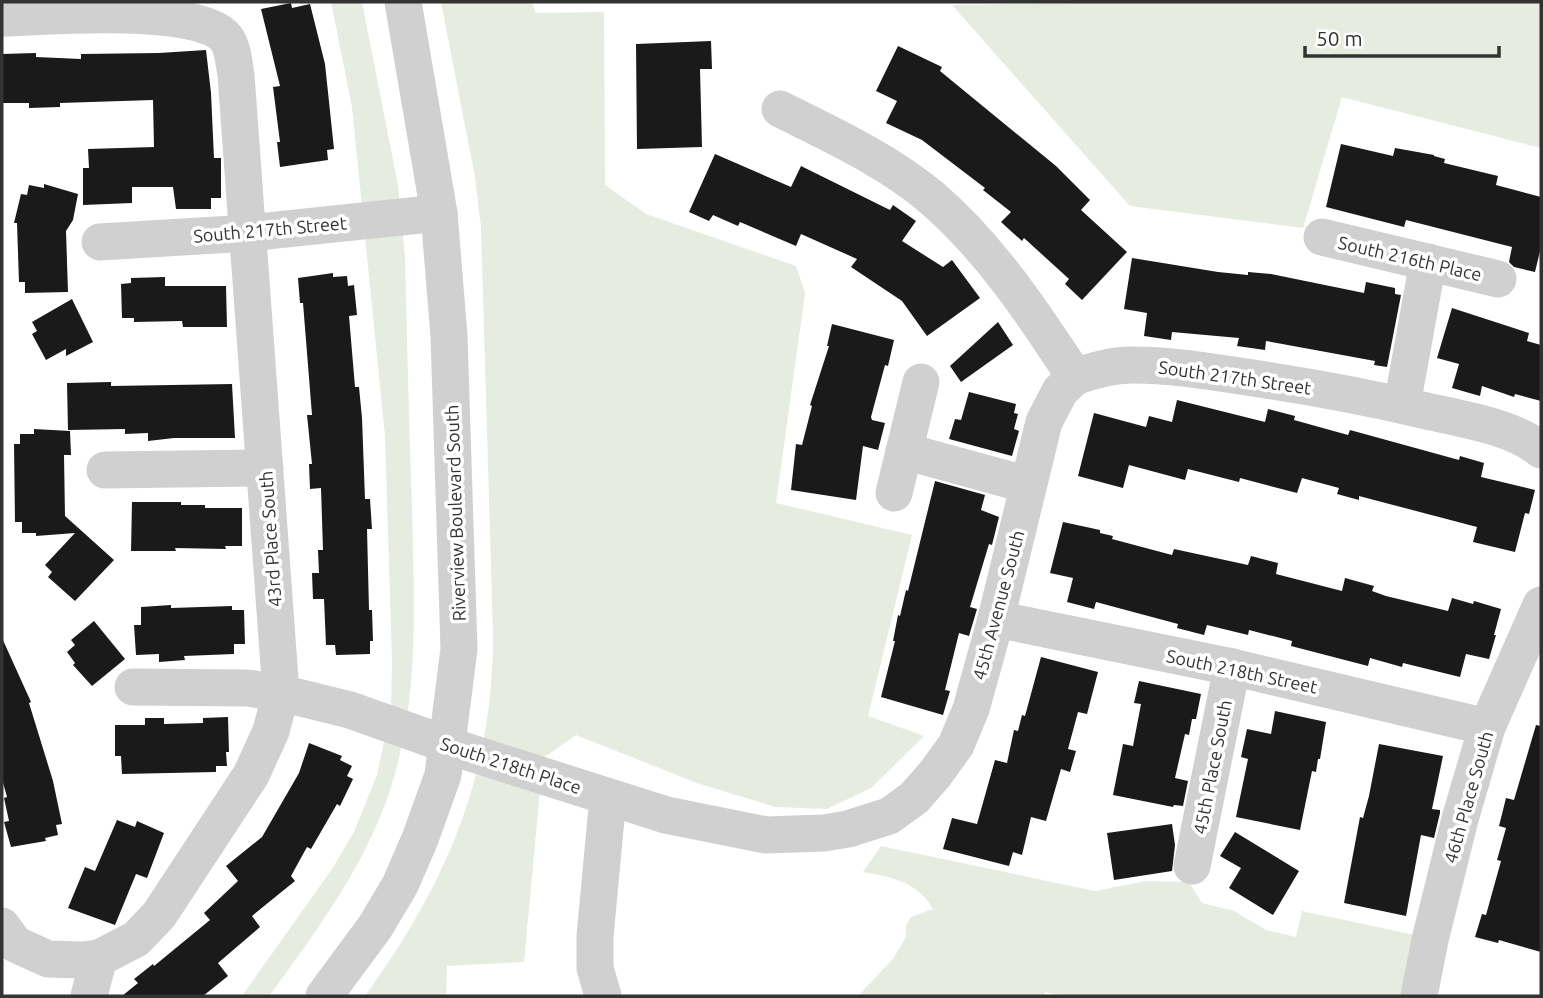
<svg xmlns="http://www.w3.org/2000/svg" width="1543" height="998" font-family="Ubuntu,sans-serif">
  <rect width="100%" height="100%" fill="#fff"/>
  <g fill="#e6ecdf">
    <path d="M 331,2 L 362,2 L 398,186 L 405,258 C 407,342 409,425 412,508 C 414,609 421,710 384,807 C 357,877 313,936 269,996 L 242,996 L 332,869 L 354,832 L 377,775 L 391,710 L 392,661 L 385,436 L 352,107 Z"/>
    <path d="M 441,2 L 532,2 L 536,13 L 604,12 L 605,185 L 646,214 L 796,266 L 805,293 L 776,503 L 912,535 L 868,716 L 924,736 L 871,788 L 827,809 L 775,807 L 697,783 L 576,735 L 543,758 L 524,962 L 447,966 L 446,996 L 365,996 C 446,884 493,777 493,635 L 481,227 L 475,177 Z"/>
    <path d="M 1140,2 L 1541,2 L 1541,148 L 1342,97 L 1303,228 L 1130,206 L 952,5 Z"/>
    <path d="M 881,846 L 1095,891 L 1146,881 L 1189,882 L 1202,903 L 1234,911 L 1266,930 L 1296,937 L 1302,911 L 1415,935 L 1402,996 L 1062,996 L 1045,992 L 1044,996 L 858,996 L 893,959 L 906,937 L 906,926 L 911,917 L 933,909 C 918,882 892,877 863,872 Z"/>
  </g>
  <g fill="#1a1a1a">
    <path d="M 291,3 L 292,8 L 310,4 L 325,64 L 334,149 L 327,150 L 328,160 L 280,167 L 277,142 L 280,142 L 273,87 L 280,86 L 261,9 Z"/>
    <path d="M 711,41 L 712,69 L 700,69 L 702,147 L 637,149 L 636,44 Z"/>
    <path d="M 898,46 L 942,67 L 940,71 L 1056,166 L 1090,200 L 1081,210 L 1127,252 L 1082,300 L 1065,284 L 1069,279 L 1024,238 L 1022,241 L 1001,222 L 1011,212 L 983,190 L 985,188 L 922,140 L 886,123 L 897,101 L 876,91 Z"/>
    <path d="M 206,50 L 211,93 L 214,158 L 221,158 L 221,198 L 211,198 L 211,209 L 176,209 L 173,187 L 132,187 L 132,203 L 83,205 L 83,168 L 89,168 L 88,149 L 154,147 L 153,100 L 60,103 L 60,107 L 29,108 L 29,103 L 2,103 L 2,54 L 36,53 L 36,57 L 81,59 L 81,54 L 159,53 Z"/>
    <path d="M 1341,144 L 1393,156 L 1395,148 L 1434,155 L 1434,156 L 1445,159 L 1444,163 L 1498,176 L 1496,185 L 1541,197 L 1541,247 L 1535,272 L 1514,267 L 1509,262 L 1512,247 L 1406,220 L 1404,227 L 1326,207 Z"/>
    <path d="M 715,154 L 791,187 L 801,166 L 890,210 L 893,205 L 916,221 L 902,241 L 943,267 L 952,260 L 980,298 L 927,336 L 902,301 L 851,267 L 857,259 L 801,234 L 796,246 L 740,222 L 738,226 L 713,215 L 709,221 L 689,212 Z"/>
    <path d="M 44,184 L 78,194 L 73,220 L 66,231 L 68,292 L 25,293 L 25,282 L 19,282 L 17,223 L 14,223 L 21,194 L 27,195 L 29,185 L 44,188 Z"/>
    <path d="M 1132,258 L 1218,272 L 1248,275 L 1248,272 L 1271,274 L 1364,293 L 1366,282 L 1395,288 L 1395,294 L 1401,295 L 1387,367 L 1374,365 L 1375,361 L 1266,341 L 1265,350 L 1237,346 L 1239,338 L 1172,332 L 1171,340 L 1144,336 L 1147,313 L 1124,309 Z"/>
    <path d="M 333,273 L 333,277 L 347,276 L 348,286 L 354,285 L 357,315 L 349,316 L 355,387 L 359,387 L 362,418 L 365,499 L 370,499 L 372,529 L 367,529 L 369,610 L 372,610 L 373,641 L 370,641 L 370,654 L 336,655 L 335,645 L 326,645 L 324,599 L 313,599 L 312,573 L 319,573 L 318,550 L 323,550 L 321,488 L 310,489 L 309,464 L 312,464 L 307,415 L 312,415 L 303,303 L 300,303 L 298,278 Z"/>
    <path d="M 165,277 L 165,286 L 226,286 L 227,327 L 183,327 L 182,321 L 134,322 L 134,318 L 122,318 L 121,284 L 131,283 L 131,278 Z"/>
    <path d="M 72,299 L 93,342 L 66,356 L 66,349 L 46,360 L 32,334 L 37,331 L 32,322 Z"/>
    <path d="M 1452,308 L 1529,333 L 1527,341 L 1541,345 L 1541,401 L 1515,394 L 1514,397 L 1482,386 L 1480,396 L 1452,388 L 1459,364 L 1437,358 Z"/>
    <path d="M 998,322 L 1013,345 L 961,382 L 950,366 Z"/>
    <path d="M 832,324 L 894,340 L 888,366 L 885,365 L 871,417 L 872,420 L 885,423 L 878,450 L 863,446 L 856,500 L 791,490 L 796,444 L 802,445 L 812,406 L 810,405 L 829,346 L 827,346 Z"/>
    <path d="M 111,382 L 111,386 L 232,384 L 235,438 L 174,438 L 148,441 L 148,433 L 125,434 L 125,429 L 68,430 L 67,383 Z"/>
    <path d="M 969,392 L 1016,404 L 1014,413 L 1018,414 L 1014,429 L 1019,431 L 1012,456 L 949,439 L 955,419 L 961,420 Z"/>
    <path d="M 1177,400 L 1265,422 L 1268,409 L 1295,416 L 1294,420 L 1348,435 L 1350,430 L 1459,460 L 1460,456 L 1484,463 L 1481,477 L 1535,490 L 1529,514 L 1525,513 L 1515,552 L 1473,542 L 1477,527 L 1359,496 L 1359,500 L 1337,494 L 1339,488 L 1302,478 L 1297,493 L 1240,478 L 1239,482 L 1188,469 L 1185,480 L 1129,465 L 1123,488 L 1078,476 L 1094,413 L 1146,427 L 1149,416 L 1172,422 Z"/>
    <path d="M 34,429 L 70,431 L 71,455 L 64,455 L 65,516 L 114,560 L 75,601 L 48,577 L 52,572 L 45,565 L 75,533 L 36,536 L 36,533 L 22,533 L 22,522 L 15,522 L 14,444 L 20,444 L 20,434 L 34,434 Z"/>
    <path d="M 935,481 L 985,495 L 981,510 L 999,517 L 992,545 L 989,544 L 970,607 L 977,609 L 969,636 L 959,633 L 945,690 L 950,691 L 943,715 L 881,697 L 895,641 L 893,641 L 898,615 L 900,616 L 906,590 L 908,591 Z"/>
    <path d="M 132,502 L 181,502 L 181,505 L 205,505 L 205,508 L 242,508 L 242,546 L 225,546 L 226,549 L 175,548 L 176,551 L 131,551 Z"/>
    <path d="M 1063,522 L 1100,530 L 1100,533 L 1113,536 L 1112,539 L 1172,555 L 1174,549 L 1248,565 L 1251,556 L 1278,563 L 1276,574 L 1342,591 L 1345,578 L 1374,586 L 1372,591 L 1386,596 L 1448,611 L 1452,598 L 1473,604 L 1474,601 L 1501,609 L 1494,635 L 1496,635 L 1489,659 L 1466,654 L 1460,677 L 1403,663 L 1402,667 L 1370,658 L 1368,666 L 1291,646 L 1292,641 L 1249,630 L 1248,635 L 1207,625 L 1204,635 L 1177,628 L 1178,624 L 1096,602 L 1094,609 L 1067,602 L 1073,578 L 1050,573 Z"/>
    <path d="M 171,605 L 171,608 L 232,606 L 232,610 L 244,610 L 245,644 L 234,644 L 234,654 L 184,656 L 185,660 L 159,662 L 159,654 L 136,655 L 134,625 L 141,625 L 141,607 Z"/>
    <path d="M 94,621 L 125,659 L 92,686 L 73,665 L 75,663 L 67,652 L 75,645 L 71,640 Z"/>
    <path d="M 2,638 L 31,702 L 29,703 L 53,781 L 62,824 L 56,825 L 58,835 L 45,838 L 46,841 L 11,847 L 4,822 L 9,821 L 4,798 L 7,797 L 2,779 Z"/>
    <path d="M 1041,657 L 1098,672 L 1087,714 L 1078,712 L 1068,749 L 1076,751 L 1070,772 L 1061,769 L 1046,821 L 1031,817 L 1022,855 L 1013,852 L 1009,866 L 943,849 L 952,818 L 977,824 L 995,760 L 1007,763 L 1014,730 L 1018,731 L 1022,715 L 1025,716 Z"/>
    <path d="M 1139,681 L 1201,694 L 1196,719 L 1192,719 L 1189,735 L 1185,734 L 1175,778 L 1188,781 L 1183,806 L 1174,805 L 1173,807 L 1113,795 L 1123,744 L 1133,746 L 1141,704 L 1134,703 Z"/>
    <path d="M 1275,711 L 1326,722 L 1320,759 L 1318,759 L 1316,772 L 1312,771 L 1300,830 L 1236,817 L 1248,759 L 1241,757 L 1247,729 L 1271,734 Z"/>
    <path d="M 228,717 L 229,752 L 226,752 L 227,766 L 216,766 L 216,772 L 122,774 L 121,756 L 115,756 L 115,725 L 145,725 L 145,718 L 164,718 L 164,724 L 203,723 L 203,718 Z"/>
    <path d="M 1536,725 L 1541,726 L 1541,952 L 1499,940 L 1498,943 L 1475,937 L 1482,914 L 1486,915 L 1501,861 L 1497,860 L 1506,828 L 1499,826 L 1506,798 L 1514,800 Z"/>
    <path d="M 309,743 L 342,756 L 340,760 L 352,766 L 347,776 L 353,779 L 340,806 L 337,804 L 311,849 L 307,847 L 291,876 L 295,881 L 252,916 L 260,927 L 218,963 L 228,976 L 203,996 L 122,996 L 138,983 L 134,979 L 153,964 L 154,966 L 210,920 L 204,913 L 238,881 L 226,866 L 262,837 L 299,773 Z"/>
    <path d="M 1379,744 L 1443,756 L 1432,809 L 1440,810 L 1440,813 L 1434,838 L 1421,835 L 1406,916 L 1344,903 L 1360,817 L 1363,818 L 1369,796 Z"/>
    <path d="M 117,820 L 135,827 L 137,821 L 164,833 L 147,878 L 136,874 L 115,925 L 68,908 L 85,867 L 95,871 Z"/>
    <path d="M 1172,824 L 1175,845 L 1172,871 L 1114,880 L 1107,833 Z"/>
    <path d="M 1235,832 L 1299,871 L 1273,915 L 1229,888 L 1241,868 L 1220,856 Z"/>
  </g>
  <g fill="none" stroke-linecap="round" stroke-linejoin="round">
    <g stroke="#d0d0d0" stroke-width="37">
      <path d="M 2,18 C 47,17 197,4 226,38 C 233,47 234,64 236,75 L 281,693 L 271,731 L 251,775 L 159,915 L 136,939 L 99,958 L 82,960 L 48,959 L 15,944 L 2,926"/>
      <path d="M 780,109 C 832,135 887,160 932,198 C 990,248 1033,313 1075,377 C 1094,370 1112,365 1132,365 C 1173,365 1213,372 1253,378 C 1313,387 1372,398 1431,412 C 1464,419 1516,428 1541,450"/>
      <path d="M 1322,237 L 1498,279"/>
      <path d="M 100,242 L 249,233 L 439,213"/>
      <path d="M 1402,405 L 1428,262"/>
      <path d="M 904,451 L 1028,485"/>
      <path d="M 105,470 L 265,468"/>
      <path d="M 894,493 L 921,382"/>
      <path d="M 996,619 L 1232,667 L 1487,727"/>
      <path d="M 133,687 L 247,688 L 281,693 L 350,710 L 468,752 L 666,815 L 766,835 L 824,833 L 848,829 L 889,816 L 914,798 L 935,774 L 956,745 L 971,709 L 996,619 L 1044,422 L 1060,391 L 1075,377"/>
      <path d="M 1192,866 L 1232,667"/>
      <path d="M 89,996 L 99,958"/>
      <path d="M 324,996 L 375,927 L 400,885 L 420,839 L 443,775 L 459,649 L 449,336 L 439,213 L 403,2"/>
      <path d="M 603,996 L 595,968 L 595,936 L 608,797"/>
      <path d="M 1419,996 L 1430,940 L 1460,819 L 1487,727 L 1541,605"/>
    </g>
  </g>
  <g text-anchor="middle" dominant-baseline="central" stroke-width="7" stroke-linejoin="round" paint-order="stroke">
    <g font-size="18" fill="#333" stroke="#fff">
      <text transform="translate(270 229) rotate(-5)">South 217th Street</text>
      <text transform="translate(1410 258) rotate(13)">South 216th Place</text>
      <text transform="translate(1235 377) rotate(8)">South 217th Street</text>
      <text transform="translate(455 513) rotate(-92)">Riverview Boulevard South</text>
      <text transform="translate(270 539) rotate(-94)">43rd Place South</text>
      <text transform="translate(998 605) rotate(-75)">45th Avenue South</text>
      <text transform="translate(1242 671) rotate(12)">South 218th Street</text>
      <text transform="translate(511 765) rotate(18)">South 218th Place</text>
      <text transform="translate(1212 767) rotate(-79)">45th Place South</text>
      <text transform="translate(1468 797) rotate(-74)">46th Place South</text>
    </g>
  </g>
  <rect width="1543" height="998" fill="none" stroke="#333333" stroke-width="7"/>
  <path d="M1305 46v10h194v-10" fill="none" stroke="#333333" stroke-width="3.5"/>
  <text x="1316" y="46" font-size="21" fill="#333333" stroke="#ffffff" stroke-width="5" paint-order="stroke">50 m</text>
</svg>
